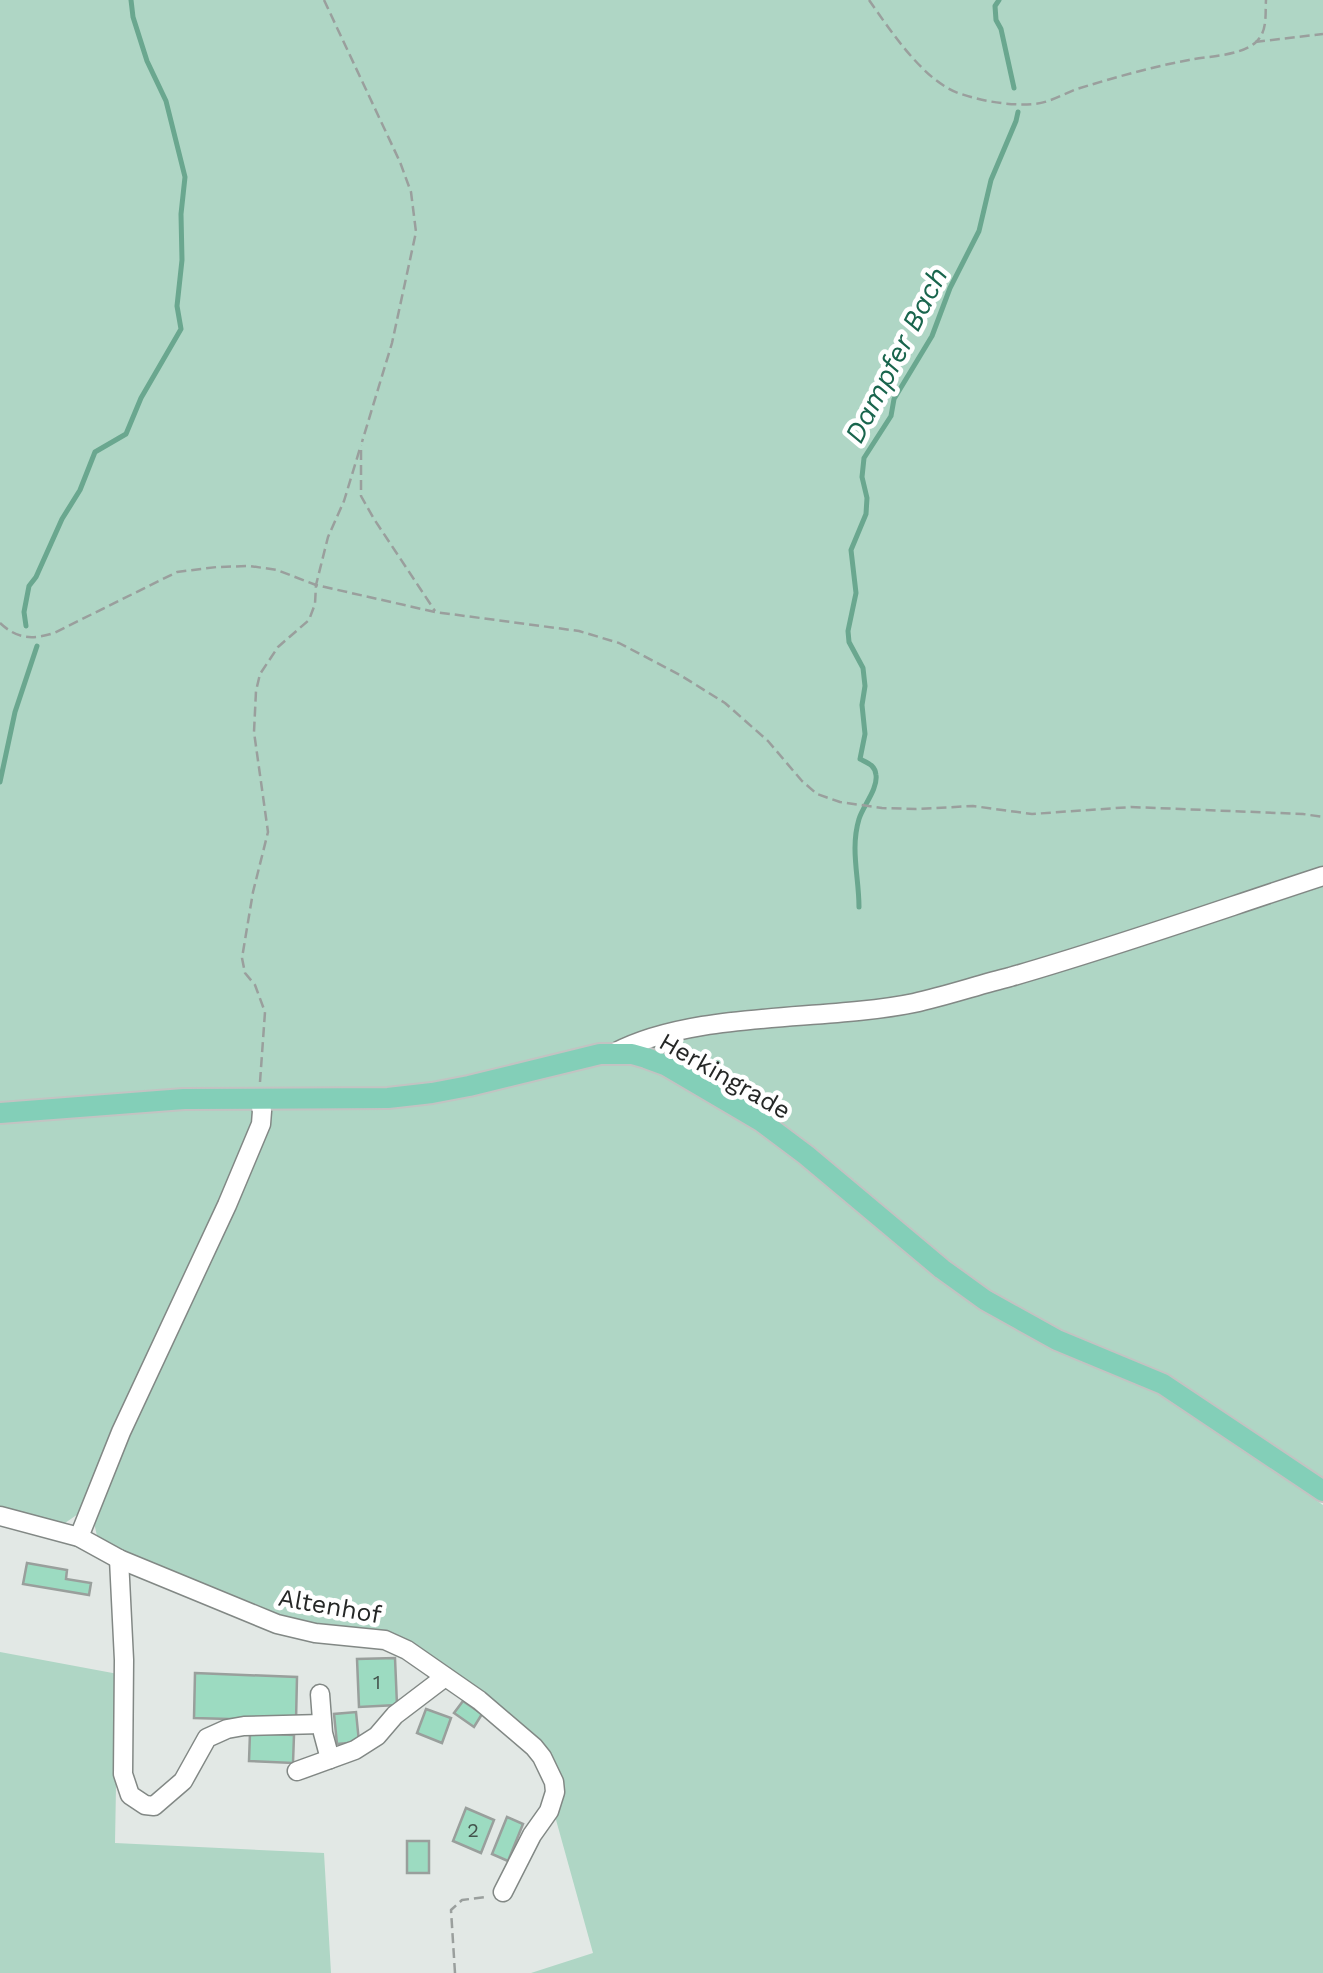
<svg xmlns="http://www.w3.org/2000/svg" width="1323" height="1973" font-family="'Work Sans',sans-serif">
  <rect width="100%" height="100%" fill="#e2e8e5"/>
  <g fill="#afd6c5">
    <path d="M 0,0 L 1323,0 L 1323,1489 L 1217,1415 L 940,1273 L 1162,1387 L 1253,1457 L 1323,1505 L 1323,1973 L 531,1973 L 593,1953 L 553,1809 L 562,1783 L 421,1651 L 390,1632 L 320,1628 L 292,1622 L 121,1551 L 97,1536 L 93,1518 L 81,1512 L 65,1523 L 0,1511 L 0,1119 L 198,1089 L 0,1102 Z"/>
    <path d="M 0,1652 L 118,1674 L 115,1843 L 324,1853 L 331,1973 L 0,1973 Z"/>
  </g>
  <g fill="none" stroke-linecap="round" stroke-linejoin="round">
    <g stroke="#6aa78f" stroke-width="5">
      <path d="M 999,0 L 995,6 L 996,20 L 1001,29 L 1014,88"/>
      <path d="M 26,626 L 24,612 L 29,586 L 36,577 L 62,519 L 80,490 L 95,452 L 126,434 L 141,398 L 181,329 L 177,306 L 182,260 L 181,214 L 185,177 L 166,101 L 147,61 L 133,17 L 131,0"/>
      <path d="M 0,782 L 15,712 L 37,646"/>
      <path d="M 859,907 C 859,877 850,849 859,819 C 863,806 878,789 876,775 C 875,765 868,763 860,759 L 865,734 L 862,705 L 865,686 L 863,668 L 849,642 L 848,631 L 856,593 L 851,550 L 866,514 L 867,498 L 862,477 L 864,458 L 891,416 L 894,399 L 932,336 L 950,288 L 979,231 L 991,180 L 1016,121 L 1018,112"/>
    </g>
  </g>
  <g fill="#9cdbc1" stroke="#999f9c" stroke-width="2.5">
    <path d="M 27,1563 L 67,1570 L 66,1579 L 91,1583 L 89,1595 L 23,1584 Z"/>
    <path d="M 395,1658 L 397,1705 L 359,1707 L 357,1659 Z"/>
    <path d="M 195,1673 L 297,1677 L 296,1721 L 194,1718 Z"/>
    <path d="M 463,1701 L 482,1714 L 474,1727 L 454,1713 Z"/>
    <path d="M 426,1709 L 451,1718 L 442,1743 L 417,1733 Z"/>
    <path d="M 356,1712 L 359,1742 L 337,1744 L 334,1714 Z"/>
    <path d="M 250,1733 L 294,1735 L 293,1763 L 249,1761 Z"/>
    <path d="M 466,1808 L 494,1820 L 481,1853 L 453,1841 Z"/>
    <path d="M 507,1817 L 523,1824 L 508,1861 L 492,1854 Z"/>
    <rect x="407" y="1841" width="22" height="32"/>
  </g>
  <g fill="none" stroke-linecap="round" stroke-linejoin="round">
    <defs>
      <g id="minor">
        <path d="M 614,1053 C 696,1010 821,1022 914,1003 C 946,996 978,985 1010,977 C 1115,947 1219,910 1323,876"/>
        <path d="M 0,1516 L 79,1537 L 119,1559 L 277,1624 L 315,1633 L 385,1640 L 407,1650 L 479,1700 L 534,1747 L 542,1757 L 554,1782 L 555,1792 L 549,1811 L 532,1835 L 503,1892"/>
        <path d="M 79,1537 L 121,1432 L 227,1205 L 261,1124 L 262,1111 L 259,1099"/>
        <path d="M 119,1559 L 124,1660 L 123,1774 L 130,1795 L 145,1805 L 154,1806 L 183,1781 L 207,1738 L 227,1729 L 244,1726 L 322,1724"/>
        <path d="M 320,1694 L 323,1733 L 330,1759"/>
        <path d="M 297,1771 L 355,1750 L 377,1736 L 395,1715 L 445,1677"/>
      </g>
      <path id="major" d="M 0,1113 L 184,1099 L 388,1098 L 432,1093 L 469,1086 L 600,1054 L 632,1054 L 646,1058 L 665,1065 L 762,1122 L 806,1155 L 942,1269 L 985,1300 L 1057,1340 L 1163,1384 L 1323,1491"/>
    </defs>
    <use href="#minor" stroke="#828885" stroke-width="21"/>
    <use href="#major" stroke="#c2c3c2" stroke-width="24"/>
    <g stroke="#9a9f9d" stroke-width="2.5" stroke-dasharray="10 5" stroke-linecap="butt">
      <path d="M 324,0 L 400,162 L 411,192 L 416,232 L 392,343 L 362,442"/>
      <path d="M 869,0 C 890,30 923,80 958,93 C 982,101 1008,106 1034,104 C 1049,103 1063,94 1077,89 C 1113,78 1151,67 1189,60 C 1209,56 1239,56 1255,43 C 1268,32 1265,15 1266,0"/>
      <path d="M 1255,42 L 1323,34"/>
      <path d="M 361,450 L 361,496 L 374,519 L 435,611"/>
      <path d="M 0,623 C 17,639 32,640 54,633 L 177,572 L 217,567 L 250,566 L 277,570 L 316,585 L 435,612 L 579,631 L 619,643 L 680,675 L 725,703 L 768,741 L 802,781 L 817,794 L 840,802 L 882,808 L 916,809 L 973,806 L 1032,814 L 1131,807 L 1303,814 L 1323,817"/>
      <path d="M 260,1082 L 265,1012 L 255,985 L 245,973 L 242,958 L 253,892 L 268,832 L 254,732 L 256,691 L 260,674 L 278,647 L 309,620 L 315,604 L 316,585 L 328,537 L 344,501 L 361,445"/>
      <path d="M 455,1973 L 451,1910 L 462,1900 L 486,1897"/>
    </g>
    <use href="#minor" stroke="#fff" stroke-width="18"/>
    <use href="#major" stroke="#83cfb8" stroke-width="20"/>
  </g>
  <g text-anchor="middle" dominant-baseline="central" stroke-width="9" stroke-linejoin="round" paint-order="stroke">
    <g font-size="20" fill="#43544d">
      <text x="377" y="1682">1</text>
      <text x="473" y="1830">2</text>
    </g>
    <g font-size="25" fill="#252726" stroke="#fff">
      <text transform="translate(725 1076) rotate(30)">Herkingrade</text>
      <text transform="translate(330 1606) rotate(10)">Altenhof</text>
    </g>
    <g font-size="28" font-style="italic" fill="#19654d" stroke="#fff">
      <text transform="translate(896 355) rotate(-63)">Dampfer Bach</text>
    </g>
  </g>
</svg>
